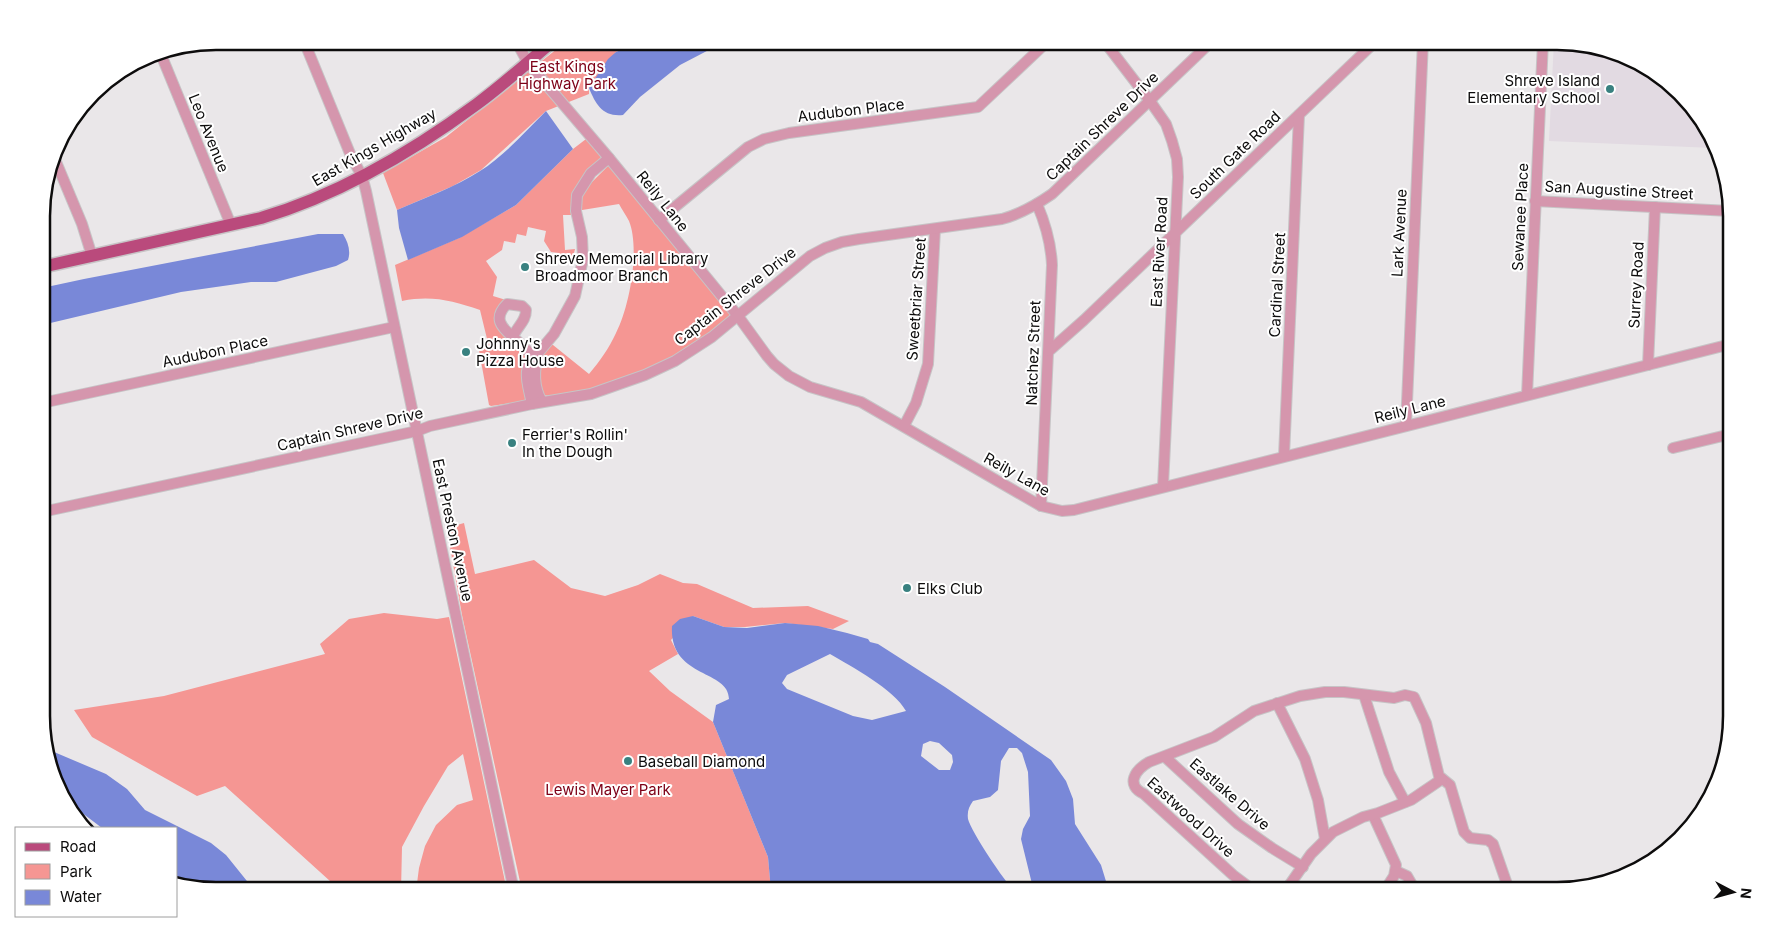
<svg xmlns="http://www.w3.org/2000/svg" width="1773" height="932" font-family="Inter,sans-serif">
  <rect width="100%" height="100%" fill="#eae7e9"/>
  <path fill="#e2dae2" d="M 1554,41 L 1634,59 L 1702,119 L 1713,148 L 1549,141 Z"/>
  <g fill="#f59693">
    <path d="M 567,41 L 642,41 L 616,52 L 589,88 L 589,94 L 546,111 L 481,170 L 453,186 L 397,210 L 383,173 L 446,137 Z"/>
    <path d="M 590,136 L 609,158 L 602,163 L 589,185 L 612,162 L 738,316 L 675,361 L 569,398 L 541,395 L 534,368 L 545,345 L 553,345 L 589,374 C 600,361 609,348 616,333 C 630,306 640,248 629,221 C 626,215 622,210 619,204 L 576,211 L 573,215 L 563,215 L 565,250 L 575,249 L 573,257 L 569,262 L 560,262 L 559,253 L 551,252 L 544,241 L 546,231 L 528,227 L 526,236 L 517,234 L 515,243 L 504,241 L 502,250 L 486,261 L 497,277 L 493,296 L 506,300 L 500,322 L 534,357 L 530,397 L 525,401 L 491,406 L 489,405 L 478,345 L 488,343 L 480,310 C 453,301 432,295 402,301 L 395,265 L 459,238 L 516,205 L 573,149 Z"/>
    <path d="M 464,523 L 475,574 L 534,560 L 571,588 L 605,596 L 638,585 L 660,574 L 683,583 L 697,584 L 753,608 L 808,606 L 849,621 L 833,629 L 785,623 L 745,627 L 724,627 L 693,616 L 671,640 L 678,654 L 649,671 L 670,691 L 713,722 L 768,857 L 771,891 L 522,891 L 462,615 L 447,530 L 450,527 Z"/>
    <path d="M 384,613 L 437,619 L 449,617 L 507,891 L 416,891 L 419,868 L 425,846 L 436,825 L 457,805 L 473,800 L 463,754 L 448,766 L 424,806 L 402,847 L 401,891 L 341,891 L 225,786 L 197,796 L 92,737 L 74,710 L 164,696 L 325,654 L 320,644 L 349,619 Z"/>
  </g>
  <g fill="#7988d8" fill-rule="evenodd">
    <path d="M 642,41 L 726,41 L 680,65 L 640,97 L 623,115 C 603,117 596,105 589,88 L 608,59 L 616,52 Z"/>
    <path d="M 546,111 L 573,149 L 516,205 L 462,237 L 408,260 L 399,228 L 397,210 C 425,198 455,187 480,171 C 504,156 526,131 546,111 Z"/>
    <path d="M 318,234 L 343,234 C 348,242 351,251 348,260 L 336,266 L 276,282 L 251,282 L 181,292 L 42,325 L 42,288 L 84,279 Z"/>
    <path d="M 693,616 L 724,627 L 747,628 L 785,623 L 818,626 L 847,633 L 868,639 L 870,642 L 878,644 L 945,687 L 1051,760 L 1066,781 L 1073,799 L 1075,824 L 1101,865 L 1109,891 L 1029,891 L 1033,888 L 1021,839 L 1023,829 L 1030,816 L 1028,772 L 1022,753 L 1017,748 L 1009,748 L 1001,761 L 998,790 L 990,797 L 973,801 C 969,807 967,811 968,819 C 971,831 1005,883 1015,891 L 771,891 L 768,857 L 713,722 L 716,705 L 729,699 C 729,669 669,679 672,626 L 680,619 ZM 830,654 C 852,667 894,689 906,711 L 872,720 L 853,716 L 787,689 L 782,683 L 787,675 ZM 930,741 L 939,743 L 952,755 L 953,762 L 950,770 L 939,770 L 921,756 L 923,744 Z"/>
    <path d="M 47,749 L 106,774 L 127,789 L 145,810 L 211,843 L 226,855 L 255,891 L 216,891 L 176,881 L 176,828 L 102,828 L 69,803 Z"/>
  </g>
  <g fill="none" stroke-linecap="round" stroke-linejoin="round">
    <defs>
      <g id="minor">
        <path d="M 304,41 L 351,156 L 362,176 L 366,191 L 514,891"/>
        <path d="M 516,41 L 528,63 L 609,158 L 738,316 L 767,356 L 774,364 L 789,376 L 810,387 L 861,402 L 1041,506 L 1062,511 L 1074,510 L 1731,344"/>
        <path d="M 1104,41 L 1150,101 L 1166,124 L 1172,141 L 1177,159 L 1178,177 L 1163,486"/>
        <path d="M 160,52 L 231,225"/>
        <path d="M 54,157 L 82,224 L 92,256"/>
        <path d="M 1535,201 L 1730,211"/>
        <path d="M 1037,204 C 1046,225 1051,243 1052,265 L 1041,506"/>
        <path d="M 659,220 L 748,147 L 764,139 L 789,133 L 978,107 L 1048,41"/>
        <path d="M 513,337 C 517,326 526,322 526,310 L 522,306 L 507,304 C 493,318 501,327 513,337 C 520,343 527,350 534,357"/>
        <path d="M 1049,351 L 1084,320 L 1376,41"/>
        <path d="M 538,353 L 554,334 L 575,296 L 583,259 L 582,237 L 576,211 L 577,195 L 591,173 L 609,158"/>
        <path d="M 1648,365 L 1655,207"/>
        <path d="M 1527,395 L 1543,41"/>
        <path d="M 42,403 L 394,327"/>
        <path d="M 532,404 C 528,384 520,367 538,353 C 534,371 533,386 542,402"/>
        <path d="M 1406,425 L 1423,41"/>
        <path d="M 904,426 L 916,403 L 928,364 L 935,229"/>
        <path d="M 1673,448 L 1731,434"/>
        <path d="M 1284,456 L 1299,115"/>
        <path d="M 42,512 L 417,431 L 430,426 L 532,404 L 591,394 L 645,375 L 675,361 L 712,337 L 810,256 L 825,248 L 842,242 L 859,239 L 1002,219 C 1021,214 1036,205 1052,194 L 1212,41"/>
        <path d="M 1364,695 L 1389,772 L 1405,802"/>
        <path d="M 1277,703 L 1305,759 L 1318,800 L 1325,839"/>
        <path d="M 1165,757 L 1238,824 L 1272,848 L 1303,867"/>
        <path d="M 1373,815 L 1396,865 L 1394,876 L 1385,890"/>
        <path d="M 1396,871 L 1407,876 L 1415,890"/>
        <path d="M 1253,890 L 1233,875 L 1144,794 C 1125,785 1135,770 1149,762 L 1214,737 L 1254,711 L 1300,696 L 1325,692 L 1344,692 L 1394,698 L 1405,695 L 1414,697 L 1426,723 L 1439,776 L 1450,785 L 1464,832 L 1470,838 L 1488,840 L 1493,844 L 1509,890"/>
        <path d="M 1286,890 L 1311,854 L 1333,832 L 1363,817 L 1378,813 L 1411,800 L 1442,779"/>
      </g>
      <path id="major" d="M 42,267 L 261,218 C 338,195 412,152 477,104 C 503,85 528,62 553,41"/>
    </defs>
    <use href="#minor" stroke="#c7c4c6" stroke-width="12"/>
    <use href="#major" stroke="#c7c4c6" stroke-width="15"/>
    <use href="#minor" stroke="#d596ad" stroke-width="10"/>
    <use href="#major" stroke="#ba4a7c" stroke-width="12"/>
  </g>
  <g fill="#398180" stroke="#fff" stroke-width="2">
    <circle cx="1610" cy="89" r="5"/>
    <circle cx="525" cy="267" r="5"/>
    <circle cx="466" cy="352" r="5"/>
    <circle cx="512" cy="443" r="5"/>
    <circle cx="907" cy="588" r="5"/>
    <circle cx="628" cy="761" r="5"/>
  </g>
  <g text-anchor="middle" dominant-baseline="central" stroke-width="4" stroke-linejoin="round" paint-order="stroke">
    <g font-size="15" fill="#7d0017" stroke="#fff">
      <text x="567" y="66">East Kings<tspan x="567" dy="17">Highway Park</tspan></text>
      <text x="608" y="789">Lewis Mayer Park</text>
    </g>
    <g font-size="15" fill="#0d0c0c" stroke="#fff" text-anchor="start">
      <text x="1600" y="80" text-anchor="end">Shreve Island<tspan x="1600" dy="17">Elementary School</tspan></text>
      <text x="535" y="258">Shreve Memorial Library<tspan x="535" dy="17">Broadmoor Branch</tspan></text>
      <text x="476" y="343">Johnny's<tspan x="476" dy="17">Pizza House</tspan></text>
      <text x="522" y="434">Ferrier's Rollin'<tspan x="522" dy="17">In the Dough</tspan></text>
      <text x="917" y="588">Elks Club</text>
      <text x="638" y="761">Baseball Diamond</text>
    </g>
    <g font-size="15" fill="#0d0c0c" stroke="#fff">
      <text transform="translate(851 110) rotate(-7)">Audubon Place</text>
      <text transform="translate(1102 126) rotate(-44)">Captain Shreve Drive</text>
      <text transform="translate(209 133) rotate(68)">Leo Avenue</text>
      <text transform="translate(374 147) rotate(-30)">East Kings Highway</text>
      <text transform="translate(1235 155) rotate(-44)">South Gate Road</text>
      <text transform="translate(1619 190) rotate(3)">San Augustine Street</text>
      <text transform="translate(663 201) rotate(51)">Reily Lane</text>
      <text transform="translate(1520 217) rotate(-87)">Sewanee Place</text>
      <text transform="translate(1399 233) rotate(-87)">Lark Avenue</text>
      <text transform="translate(1159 252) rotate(-87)">East River Road</text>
      <text transform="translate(1277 285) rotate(-87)">Cardinal Street</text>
      <text transform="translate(1636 285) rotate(-87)">Surrey Road</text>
      <text transform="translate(735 296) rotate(-38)">Captain Shreve Drive</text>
      <text transform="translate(916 299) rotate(-86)">Sweetbriar Street</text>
      <text transform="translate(215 351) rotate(-12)">Audubon Place</text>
      <text transform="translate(1033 353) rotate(-88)">Natchez Street</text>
      <text transform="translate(1410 409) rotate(-14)">Reily Lane</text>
      <text transform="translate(350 429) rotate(-13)">Captain Shreve Drive</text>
      <text transform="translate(1017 474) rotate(29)">Reily Lane</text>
      <text transform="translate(453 530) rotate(78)">East Preston Avenue</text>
      <text transform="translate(1230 794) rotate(41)">Eastlake Drive</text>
      <text transform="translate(1191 817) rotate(42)">Eastwood Drive</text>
    </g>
  </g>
  <path d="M0 0H1773V932H0ZM216 50H1557A166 166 0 0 1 1723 216V716A166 166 0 0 1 1557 882H216A166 166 0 0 1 50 716V216A166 166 0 0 1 216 50Z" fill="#fff" fill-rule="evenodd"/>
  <path fill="none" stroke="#0d0c0c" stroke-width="2.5" d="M216 50H1557A166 166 0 0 1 1723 216V716A166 166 0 0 1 1557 882H216A166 166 0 0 1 50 716V216A166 166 0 0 1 216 50Z"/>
  <rect x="15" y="827" width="162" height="90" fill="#ffffff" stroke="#9e9e9e"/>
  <rect x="25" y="843" width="25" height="8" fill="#ba4a7c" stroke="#9e9e9e"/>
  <text x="60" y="852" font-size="15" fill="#0d0c0c">Road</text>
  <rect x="25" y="864" width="25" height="15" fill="#f59693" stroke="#9e9e9e"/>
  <text x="60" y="877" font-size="15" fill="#0d0c0c">Park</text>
  <rect x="25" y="890" width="25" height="15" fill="#7988d8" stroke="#9e9e9e"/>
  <text x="60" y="902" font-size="15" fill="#0d0c0c">Water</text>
  <g transform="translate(1733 892) rotate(96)" stroke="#ffffff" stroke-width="4" paint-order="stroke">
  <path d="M0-4L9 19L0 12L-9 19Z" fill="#0d0c0c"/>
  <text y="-8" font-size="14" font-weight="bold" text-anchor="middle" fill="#0d0c0c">N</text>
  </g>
</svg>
